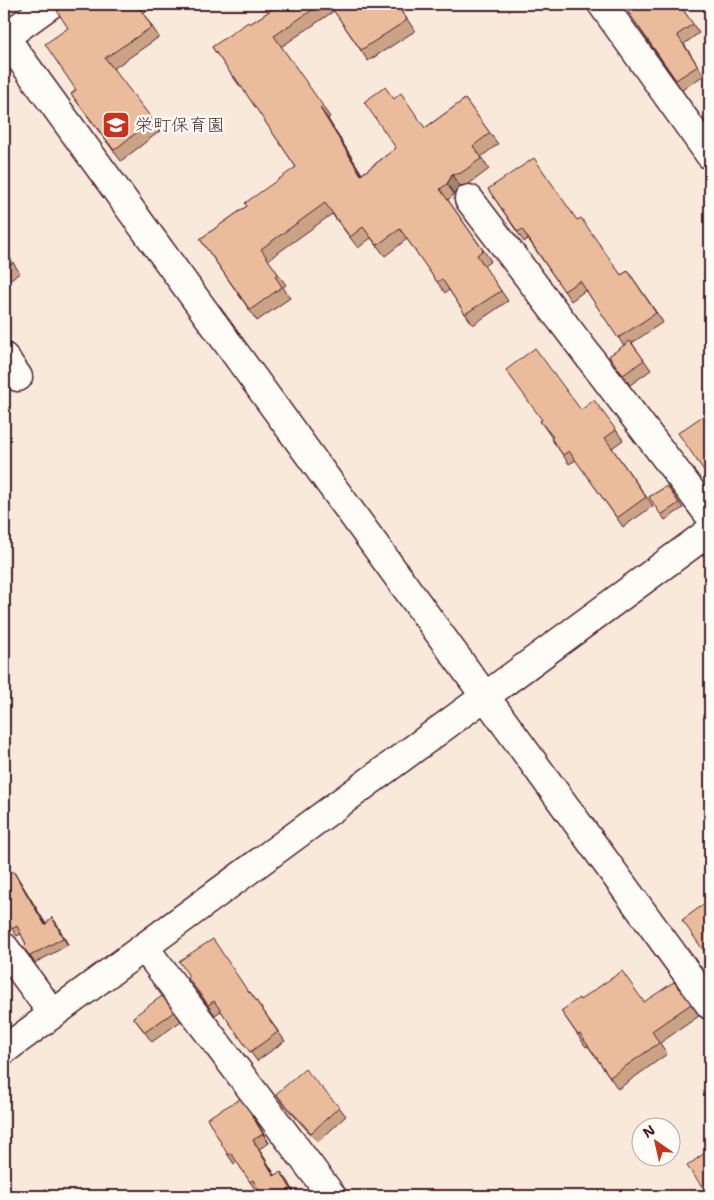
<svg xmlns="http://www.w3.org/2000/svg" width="714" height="1200" font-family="'Shantell Sans','Klee One',sans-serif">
  <rect width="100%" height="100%" fill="#f8e9db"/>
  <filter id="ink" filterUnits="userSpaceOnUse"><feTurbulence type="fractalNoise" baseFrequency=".02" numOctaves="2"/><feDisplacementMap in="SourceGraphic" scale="10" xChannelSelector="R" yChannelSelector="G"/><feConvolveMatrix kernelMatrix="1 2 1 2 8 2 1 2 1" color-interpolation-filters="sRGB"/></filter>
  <g filter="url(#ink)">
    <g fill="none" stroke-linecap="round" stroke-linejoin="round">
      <defs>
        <g id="minor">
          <path d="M 602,4 L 710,155"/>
          <path d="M 4,36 L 710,1005"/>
          <path d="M 4,38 L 51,4"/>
          <path d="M 469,199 L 710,516"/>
          <path d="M 4,357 L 18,377"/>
          <path d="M 4,947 L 53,1014"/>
          <path d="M 144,947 L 332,1196"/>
          <path d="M 4,1050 L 710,531"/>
        </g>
      </defs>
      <use href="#minor" stroke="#4a1f2b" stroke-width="31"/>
      <use href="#minor" stroke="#fdfcf7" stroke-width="28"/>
    </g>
    <g fill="#caa285" stroke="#4a1f2b">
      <path d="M 68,4 L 156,4 L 143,13 L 159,37 L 113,69 L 160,131 L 121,161 L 71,94 L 76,90 L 68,28 Z"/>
      <path d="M 280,4 L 397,4 L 415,31 L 368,61 L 334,11 L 281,47 L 330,117 L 328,119 L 362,174 L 396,148 L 394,99 L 425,128 L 465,99 L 498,144 L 481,157 L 489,169 L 469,184 L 460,186 L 454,194 L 448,200 L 491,261 L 484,266 L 508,301 L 473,325 L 449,290 L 445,293 L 407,239 L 385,256 L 371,238 L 358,248 L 332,214 L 268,260 L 286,285 L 283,287 L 290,298 L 257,321 L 200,239 L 247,206 L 296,167 L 242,87 L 241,88 L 212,47 L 250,24 Z"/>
      <path d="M 626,4 L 687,4 L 681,7 L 699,33 L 684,44 L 704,75 L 682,90 L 624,6 Z"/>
      <path d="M 488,189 L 577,220 L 621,275 L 628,271 L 663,322 L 632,343 L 651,370 L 630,385 L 609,356 L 624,346 L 586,290 L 571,301 L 528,239 L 524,242 Z"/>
      <path d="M 4,249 L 20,273 L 4,283 Z"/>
      <path d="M 4,383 L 8,388 L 4,391 Z"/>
      <path d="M 581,410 L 616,430 L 623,440 L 612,448 L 653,506 L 623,527 L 576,460 L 569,464 L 551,438 L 552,438 L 540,421 Z"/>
      <path d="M 667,486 L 683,508 L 665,520 L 649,497 Z"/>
      <path d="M 18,878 L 46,924 L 57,924 L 68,945 L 35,963 L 23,947 L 26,944 L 21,934 L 17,936 L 12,929 Z"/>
      <path d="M 710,900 L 710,961 L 706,954 Z"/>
      <path d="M 187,977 L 250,992 L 285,1041 L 257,1061 L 221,1011 L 215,1015 Z"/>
      <path d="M 580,1000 L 691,1004 L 699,1016 L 660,1043 L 667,1054 L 618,1089 L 588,1046 L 586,1047 L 561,1011 Z"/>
      <path d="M 174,1012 L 181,1021 L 152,1042 L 133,1017 Z"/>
      <path d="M 276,1094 L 339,1107 L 346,1116 L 318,1142 L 283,1104 Z"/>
      <path d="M 256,1121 L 269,1143 L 259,1149 L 275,1175 L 288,1181 L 296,1196 L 262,1196 L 259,1190 L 256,1191 L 237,1162 L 234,1164 L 228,1155 Z"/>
    </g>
    <g fill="#a4846c" stroke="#4a1f2b">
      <path d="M 320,108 L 328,119 L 369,186 L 361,175 Z"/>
      <path d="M 452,175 L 460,186 L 454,194 L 447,184 Z"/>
      <path d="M 13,871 L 18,878 L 50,932 L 45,925 Z"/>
      <path d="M 52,917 L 57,924 L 68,945 L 63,938 Z"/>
      <path d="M 250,1112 L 256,1121 L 269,1143 L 263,1134 Z"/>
      <path d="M 253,1140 L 259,1149 L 281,1185 L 274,1176 Z"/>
      <path d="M 281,1172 L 288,1181 L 296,1196 L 295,1196 Z"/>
    </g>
    <g fill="#ebbc9b" stroke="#4a1f2b">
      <path d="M 68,4 L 137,4 L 152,27 L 105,58 L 153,120 L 114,150 L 71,94 L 76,90 L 45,44 L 68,28 L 57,11 Z"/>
      <path d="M 280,4 L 321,4 L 274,36 L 323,106 L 320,108 L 361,175 L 396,148 L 364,102 L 385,87 L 394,99 L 401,93 L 425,128 L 465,99 L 490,133 L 473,146 L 482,158 L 461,173 L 452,175 L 447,184 L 440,189 L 483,250 L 477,255 L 501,291 L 465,314 L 442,279 L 437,282 L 400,229 L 377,245 L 363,227 L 350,237 L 325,203 L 261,249 L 278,274 L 275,276 L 282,287 L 250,310 L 200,239 L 247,206 L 245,203 L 296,167 L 234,76 L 233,77 L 212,47 L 248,22 L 250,24 Z"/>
      <path d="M 329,4 L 396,4 L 407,20 L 361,50 Z"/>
      <path d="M 626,4 L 679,4 L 693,24 L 677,35 L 698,66 L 676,80 L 624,6 Z"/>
      <path d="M 534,158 L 577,220 L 581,218 L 621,275 L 628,271 L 656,313 L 618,338 L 580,281 L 564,291 L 522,229 L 518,232 L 488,189 Z"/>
      <path d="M 4,249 L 13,263 L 4,269 Z"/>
      <path d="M 630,341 L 644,360 L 623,375 L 609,356 Z"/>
      <path d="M 535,348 L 581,410 L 594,400 L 616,430 L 605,438 L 646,497 L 617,518 L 569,451 L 563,455 L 551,438 L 553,437 L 540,421 L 542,420 L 506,370 Z"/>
      <path d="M 710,411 L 710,473 L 707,475 L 678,433 Z"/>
      <path d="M 667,486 L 679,503 L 661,515 L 649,497 Z"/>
      <path d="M 13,871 L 45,925 L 52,917 L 63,938 L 30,956 L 23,947 L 26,944 L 17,926 L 12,929 L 4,916 L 4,877 Z"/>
      <path d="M 710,900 L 710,951 L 706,954 L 682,920 Z"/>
      <path d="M 213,939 L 249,993 L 250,992 L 278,1032 L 250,1052 L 214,1001 L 208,1005 L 200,993 L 199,993 L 187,977 L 189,976 L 179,961 Z"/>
      <path d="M 622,971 L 644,1002 L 674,982 L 691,1004 L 652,1031 L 659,1043 L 610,1077 L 580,1034 L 578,1035 L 561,1011 L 579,998 L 580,1000 Z"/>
      <path d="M 162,996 L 174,1012 L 145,1032 L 133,1017 Z"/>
      <path d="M 305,1069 L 339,1107 L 311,1133 L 276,1094 Z"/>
      <path d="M 240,1099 L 250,1112 L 263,1134 L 253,1140 L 274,1176 L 281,1172 L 295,1196 L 262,1196 L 253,1180 L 250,1182 L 231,1153 L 228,1155 L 207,1118 Z"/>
      <path d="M 710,1149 L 710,1196 L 709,1196 L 687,1166 Z"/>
    </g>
  </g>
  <defs>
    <symbol id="school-square" viewBox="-11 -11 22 22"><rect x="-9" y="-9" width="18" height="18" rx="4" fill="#c8321e" stroke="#fdfcf7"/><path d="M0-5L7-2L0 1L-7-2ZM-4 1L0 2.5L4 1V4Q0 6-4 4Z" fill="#fff"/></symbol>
  </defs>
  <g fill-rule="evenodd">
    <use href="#school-square" x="100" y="109" width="32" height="32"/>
  </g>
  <g text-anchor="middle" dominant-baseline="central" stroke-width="5" stroke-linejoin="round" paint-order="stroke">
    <g font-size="18" fill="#4a1f2b" stroke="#fdfcf7" text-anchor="start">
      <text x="135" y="125">栄町保育園</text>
    </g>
  </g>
  <rect width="714" height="1200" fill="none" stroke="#fdfcf7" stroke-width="20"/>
  <rect x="10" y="10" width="694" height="1180" fill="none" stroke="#4a1f2b" stroke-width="2" filter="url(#ink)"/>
  <g transform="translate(656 1142) rotate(326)"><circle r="24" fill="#fdfcf7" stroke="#b5a4a5"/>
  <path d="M0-4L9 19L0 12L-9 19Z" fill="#c8321e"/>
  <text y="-8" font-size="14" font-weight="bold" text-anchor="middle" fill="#4a1f2b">N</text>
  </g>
</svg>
